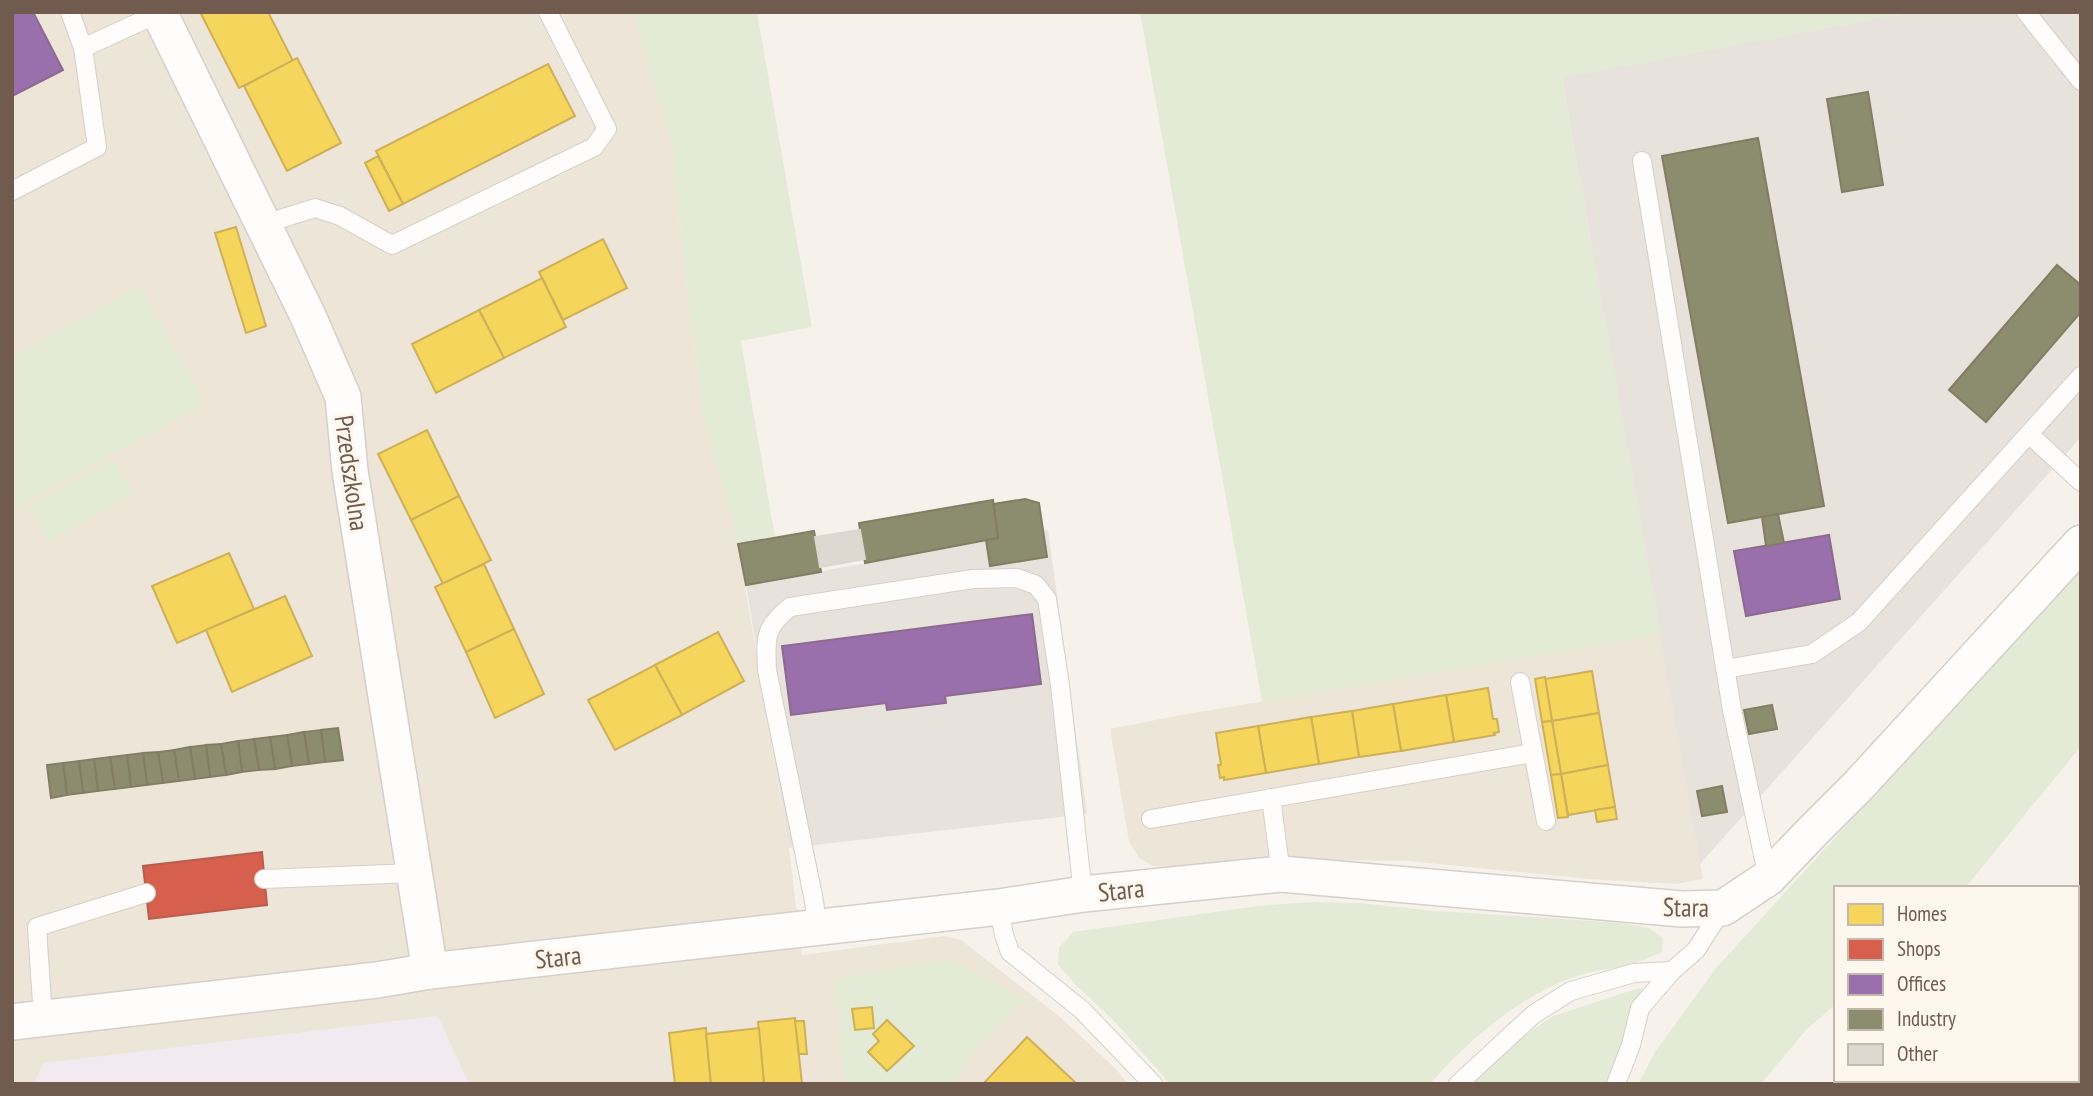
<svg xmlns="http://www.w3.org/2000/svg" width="2093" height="1096" font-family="'PT Sans Narrow',sans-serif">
  <rect width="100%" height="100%" fill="#f6f2eb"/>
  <g fill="#eee5d9">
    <path d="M 12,12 L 632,12 L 674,150 L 673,169 L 703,413 L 738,544 L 789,848 L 802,955 L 944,936 L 961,940 L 1060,1017 L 1116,1069 L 1128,1084 L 12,1084 Z"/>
    <path d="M 1661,635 L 1703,879 L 1676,884 L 1589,879 L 1409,861 L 1255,859 L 1167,867 L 1153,866 L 1139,858 L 1129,842 L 1110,729 L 1181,715 Z"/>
  </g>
  <g fill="#e8e2dc">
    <path d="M 1911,12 L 2081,12 L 2081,437 L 1700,864 L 1562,77 Z"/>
    <path d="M 1048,530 L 1087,814 L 789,848 L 746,585 Z"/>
  </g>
  <path fill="#f3eaf1" d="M 438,1016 L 469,1084 L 36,1084 L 35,1081 L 44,1063 Z"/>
  <g fill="#e3ebd7">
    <path d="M 632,12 L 757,12 L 812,327 L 741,341 L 775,537 L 738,544 L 703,413 L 673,169 L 674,150 Z"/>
    <path d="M 1140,12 L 1911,12 L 1562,78 L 1661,635 L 1262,702 Z"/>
    <path d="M 140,287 L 205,404 L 15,507 L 12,502 L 12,357 Z"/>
    <path d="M 114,459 L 133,494 L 48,541 L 28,507 Z"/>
    <path d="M 2081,568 L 2081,746 L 1965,888 L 1836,888 L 1836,1004 L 1806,1030 L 1761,1084 L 1638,1084 L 1655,1052 L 1717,967 Z"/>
    <path d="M 1312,902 L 1359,903 L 1426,910 L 1621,923 L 1649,928 L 1663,938 L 1662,952 C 1650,957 1638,963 1626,966 C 1612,969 1597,970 1583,974 C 1524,992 1470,1038 1430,1084 L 1170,1084 L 1117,1024 L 1074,983 L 1058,965 L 1059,948 L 1073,932 L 1258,906 Z"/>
    <path d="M 949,959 L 1026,1000 L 969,1057 L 955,1084 L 845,1084 L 834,979 Z"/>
    <path d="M 1667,988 L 1637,1029 L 1608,1084 L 1472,1084 L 1520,1039 L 1553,1016 L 1636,989 Z"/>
  </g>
  <g fill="#f6d55c" stroke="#ceb058" stroke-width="2">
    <path d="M 200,12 L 268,12 L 293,61 L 239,88 Z"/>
    <path d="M 297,58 L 341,143 L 287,171 L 244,86 Z"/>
    <path d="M 548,64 L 575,116 L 403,204 L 376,151 Z"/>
    <path d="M 378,156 L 403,204 L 389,211 L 365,163 Z"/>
    <path d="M 236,227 L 266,326 L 246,333 L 215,233 Z"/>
    <path d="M 603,239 L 627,288 L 563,320 L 539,272 Z"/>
    <path d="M 542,278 L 566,327 L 504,358 L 479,310 Z"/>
    <path d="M 479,310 L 504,358 L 436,393 L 412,344 Z"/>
    <path d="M 427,430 L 459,496 L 411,520 L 378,454 Z"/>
    <path d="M 459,496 L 491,560 L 443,584 L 411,520 Z"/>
    <path d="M 229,553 L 254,609 L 177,643 L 152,586 Z"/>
    <path d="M 484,564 L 514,629 L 466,652 L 435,587 Z"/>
    <path d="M 285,596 L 312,656 L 232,692 L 206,630 Z"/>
    <path d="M 514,629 L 544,694 L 495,718 L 466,652 Z"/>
    <path d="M 718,632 L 744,681 L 682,715 L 655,665 Z"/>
    <path d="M 655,665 L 682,715 L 615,750 L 588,700 Z"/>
    <path d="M 1592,671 L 1599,713 L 1552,721 L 1545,679 Z"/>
    <path d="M 1545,677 L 1552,721 L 1542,722 L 1535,679 Z"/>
    <path d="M 1488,688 L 1493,719 L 1497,719 L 1499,732 L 1494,733 L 1495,735 L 1454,742 L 1446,695 Z"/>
    <path d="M 1446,695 L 1454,742 L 1401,751 L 1393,704 Z"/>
    <path d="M 1393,704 L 1401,751 L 1359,757 L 1352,711 Z"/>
    <path d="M 1352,711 L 1359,757 L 1319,764 L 1311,717 Z"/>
    <path d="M 1599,713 L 1608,765 L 1561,774 L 1552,721 Z"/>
    <path d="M 1311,717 L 1319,764 L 1266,773 L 1258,726 Z"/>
    <path d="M 1552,721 L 1561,774 L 1551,775 L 1542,722 Z"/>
    <path d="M 1258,726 L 1266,773 L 1224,780 L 1224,777 L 1220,778 L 1218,765 L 1221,765 L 1216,733 Z"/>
    <path d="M 1608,765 L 1615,807 L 1568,815 L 1561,774 Z"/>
    <path d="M 1561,774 L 1568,817 L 1558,818 L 1551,775 Z"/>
    <path d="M 1615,807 L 1617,819 L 1597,822 L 1595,810 Z"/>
    <path d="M 872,1007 L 874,1028 L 855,1030 L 852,1009 Z"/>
    <path d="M 795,1018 L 802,1084 L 764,1084 L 758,1022 Z"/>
    <path d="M 887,1020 L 914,1046 L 887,1071 L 868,1052 L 879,1041 L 873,1034 Z"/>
    <path d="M 795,1021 L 804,1021 L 807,1054 L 799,1054 Z"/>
    <path d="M 706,1028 L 711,1084 L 675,1084 L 669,1033 Z"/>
    <path d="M 759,1028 L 764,1084 L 711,1084 L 706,1034 Z"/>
    <path d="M 1027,1037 L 1077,1084 L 983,1084 Z"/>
  </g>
  <path fill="#d6604d" stroke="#b85e4d" stroke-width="2" d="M 262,852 L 267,905 L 149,919 L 143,866 Z"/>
  <g fill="#9970ab" stroke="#8d6a8f" stroke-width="2">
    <path d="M 12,12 L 33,12 L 63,70 L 12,96 Z"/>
    <path d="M 1829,535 L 1840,599 L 1746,616 L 1734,551 Z"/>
    <path d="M 1032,614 L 1041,684 L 945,696 L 946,703 L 887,710 L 886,703 L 791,715 L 782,646 Z"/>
  </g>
  <g fill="#8c8c6e" stroke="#847d64" stroke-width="2">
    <path d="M 1868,92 L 1883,185 L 1842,192 L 1827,99 Z"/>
    <path d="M 1758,138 L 1824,506 L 1728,523 L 1662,156 Z"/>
    <path d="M 2057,265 L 2081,285 L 2081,312 L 1986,422 L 1949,390 Z"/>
    <path d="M 1025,499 L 1039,503 L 1047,557 L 990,566 L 986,540 L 998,538 L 993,504 Z"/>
    <path d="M 993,500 L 998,538 L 865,563 L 859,523 Z"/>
    <path d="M 1778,514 L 1784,543 L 1766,546 L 1762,517 Z"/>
    <path d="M 814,531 L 821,572 L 746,585 L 738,544 Z"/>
    <path d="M 1772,705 L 1777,729 L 1749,734 L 1744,710 Z"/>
    <path d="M 338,728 L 343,760 L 325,762 L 321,730 Z"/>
    <path d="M 321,730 L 325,762 L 309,764 L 304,732 Z"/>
    <path d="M 304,732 L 309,764 L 292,766 L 287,735 Z"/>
    <path d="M 287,735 L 292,766 L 275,769 L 270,737 Z"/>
    <path d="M 270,737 L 275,769 L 259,770 L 254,739 Z"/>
    <path d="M 254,739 L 259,770 L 242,772 L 238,741 Z"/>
    <path d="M 238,741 L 242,772 L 226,775 L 221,744 Z"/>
    <path d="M 221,744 L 226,775 L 210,777 L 206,745 Z"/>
    <path d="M 206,745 L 210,777 L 195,779 L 190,747 Z"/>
    <path d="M 190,747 L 195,779 L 179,781 L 174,750 Z"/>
    <path d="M 174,750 L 179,781 L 163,783 L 158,752 Z"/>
    <path d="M 158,752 L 163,783 L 147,785 L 143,753 Z"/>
    <path d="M 143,753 L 147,785 L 131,787 L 127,755 Z"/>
    <path d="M 127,755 L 131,787 L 115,789 L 110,757 Z"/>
    <path d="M 110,757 L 115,789 L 98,791 L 94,759 Z"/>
    <path d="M 94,759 L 98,791 L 83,793 L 79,761 Z"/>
    <path d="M 79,761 L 83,793 L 67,795 L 63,763 Z"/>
    <path d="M 63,763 L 67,795 L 51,798 L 47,765 Z"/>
    <path d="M 1722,786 L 1727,812 L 1702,816 L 1697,791 Z"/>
  </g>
  <path fill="#dfd8d1" stroke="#ded6ce" stroke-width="2" d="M 860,530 L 865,559 L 820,567 L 815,537 Z"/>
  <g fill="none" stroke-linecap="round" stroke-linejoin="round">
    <defs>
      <g id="lane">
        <path d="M 70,12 L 83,48 L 159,13"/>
        <path d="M 2026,12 L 2081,81"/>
        <path d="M 1642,161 L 1732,710 L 1768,878"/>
        <path d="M 12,191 L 97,147 L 83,48"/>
        <path d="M 264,224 L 315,208 L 340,216 L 392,245 L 594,147 L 607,129 L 548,12"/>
        <path d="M 2029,434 L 2081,482"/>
        <path d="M 1725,669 L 1812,654 L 1859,622 L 2081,376"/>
        <path d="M 1520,682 L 1546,821"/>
        <path d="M 1271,798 L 1281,874"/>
        <path d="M 1151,819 L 1533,753"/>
        <path d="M 264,879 L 414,873"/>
        <path d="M 999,907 L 1004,935 L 1010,952 L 1082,1010 L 1153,1084"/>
        <path d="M 817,926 L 814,901 L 767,670 C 766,638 763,629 790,607 L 973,579 L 1017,578 L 1036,585 L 1047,599 L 1060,685 L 1083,894"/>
        <path d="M 43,1018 L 37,927 L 146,893"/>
        <path d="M 1458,1084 L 1534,1014 L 1571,991 L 1634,973 L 1672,971"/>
        <path d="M 1616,1084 L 1631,1045 L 1640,1008 L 1672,971 L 1696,950 L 1723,908"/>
      </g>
      <g id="street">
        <path d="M 159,12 L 308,316 L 343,397 L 350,471 L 430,971"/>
        <path d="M 12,1022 L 377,980 L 430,971 L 999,907 L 1083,894 L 1281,874 L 1682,909 L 1723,908 L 1768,878 L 1811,833 L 1859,785 L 2081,543"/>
      </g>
    </defs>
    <use href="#lane" stroke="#d5cfc9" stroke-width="20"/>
    <use href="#street" stroke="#d5cfc9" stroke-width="38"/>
    <use href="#lane" stroke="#fefdfc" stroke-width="18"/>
    <use href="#street" stroke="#fefdfc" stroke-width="35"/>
  </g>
  <g text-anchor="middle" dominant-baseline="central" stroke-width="7" stroke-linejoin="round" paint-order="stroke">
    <g font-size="26" fill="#715b4e" stroke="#fdf7ed">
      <text transform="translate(352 473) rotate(82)">Przedszkolna</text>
      <text transform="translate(1121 890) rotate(-6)">Stara</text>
      <text transform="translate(1686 907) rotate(1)">Stara</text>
      <text transform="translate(558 957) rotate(-6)">Stara</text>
    </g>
  </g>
  <rect width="2093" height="1096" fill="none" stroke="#715b4e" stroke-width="28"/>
  <rect x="1834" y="886" width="245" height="196" fill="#fdf7ed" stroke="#c5b9ad" stroke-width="2"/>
  <rect x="1848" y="904" width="35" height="21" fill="#f6d55c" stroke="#c5b9ad" stroke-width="2"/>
  <text x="1897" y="921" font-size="21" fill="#715b4e">Homes</text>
  <rect x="1848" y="939" width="35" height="21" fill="#d6604d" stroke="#c5b9ad" stroke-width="2"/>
  <text x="1897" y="956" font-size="21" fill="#715b4e">Shops</text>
  <rect x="1848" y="974" width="35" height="21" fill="#9970ab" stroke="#c5b9ad" stroke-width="2"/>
  <text x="1897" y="991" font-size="21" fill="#715b4e">Offices</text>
  <rect x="1848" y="1009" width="35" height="21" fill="#8c8c6e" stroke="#c5b9ad" stroke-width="2"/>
  <text x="1897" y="1026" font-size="21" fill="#715b4e">Industry</text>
  <rect x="1848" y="1044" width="35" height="21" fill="#dfd8d1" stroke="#c5b9ad" stroke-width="2"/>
  <text x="1897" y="1061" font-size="21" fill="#715b4e">Other</text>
</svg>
